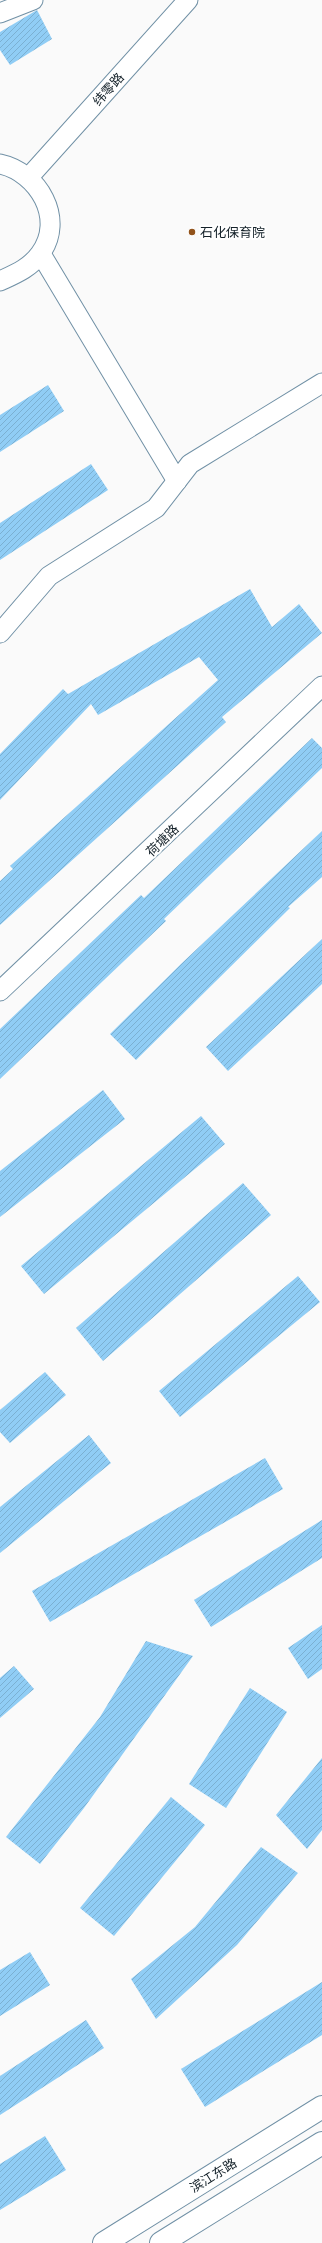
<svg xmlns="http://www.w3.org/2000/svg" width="322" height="2243" font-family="Cabin,'Noto Sans SC',sans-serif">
  <defs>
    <pattern id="building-hatch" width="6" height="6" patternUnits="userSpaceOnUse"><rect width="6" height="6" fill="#90cdf5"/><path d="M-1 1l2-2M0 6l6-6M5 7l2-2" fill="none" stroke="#7bb0d2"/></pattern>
  </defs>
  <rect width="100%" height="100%" fill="#fafafa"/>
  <g fill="url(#building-hatch)">
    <path d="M 37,10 L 52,39 L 10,65 L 0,50 L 0,32 Z"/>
    <path d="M 48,385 L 64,411 L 0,452 L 0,415 Z"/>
    <path d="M 91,464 L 108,490 L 0,560 L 0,523 Z"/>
    <path d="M 250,589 L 272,627 L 299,604 L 322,633 L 222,717 L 226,722 L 0,925 L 0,881 L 13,869 L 10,866 L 218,680 L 199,657 L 98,715 L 91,704 L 0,800 L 0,754 L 63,689 L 68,694 Z"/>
    <path d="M 312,738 L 322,748 L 322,768 L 164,919 L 166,921 L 0,1079 L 0,1029 L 141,895 L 144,898 Z"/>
    <path d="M 322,831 L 322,877 L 288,907 L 290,908 L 136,1060 L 110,1034 L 182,963 Z"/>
    <path d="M 322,939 L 322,984 L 228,1071 L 206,1047 Z"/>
    <path d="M 103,1090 L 125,1119 L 0,1217 L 0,1171 Z"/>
    <path d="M 201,1116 L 225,1144 L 44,1294 L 21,1266 Z"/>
    <path d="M 243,1183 L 271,1215 L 103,1361 L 76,1328 Z"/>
    <path d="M 298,1276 L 320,1302 L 180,1417 L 159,1391 Z"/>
    <path d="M 45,1372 L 66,1395 L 10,1443 L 0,1432 L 0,1410 Z"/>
    <path d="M 89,1435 L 111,1463 L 0,1553 L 0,1507 Z"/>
    <path d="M 265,1458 L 283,1489 L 50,1622 L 32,1591 Z"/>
    <path d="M 322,1520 L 322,1558 L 211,1627 L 194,1600 Z"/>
    <path d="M 322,1625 L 322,1669 L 308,1679 L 288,1648 Z"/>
    <path d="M 146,1641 L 193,1656 L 84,1808 L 40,1864 L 6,1837 L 100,1717 Z"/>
    <path d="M 14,1666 L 34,1689 L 0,1718 L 0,1678 Z"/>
    <path d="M 250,1688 L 287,1712 L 226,1808 L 189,1784 Z"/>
    <path d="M 322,1758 L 322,1830 L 307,1849 L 276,1815 Z"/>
    <path d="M 171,1797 L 205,1825 L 114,1936 L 80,1908 Z"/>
    <path d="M 261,1847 L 298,1873 L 237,1945 L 156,2019 L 131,1979 L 195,1927 Z"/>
    <path d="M 30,1952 L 50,1985 L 0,2016 L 0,1970 Z"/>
    <path d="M 322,1982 L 322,2035 L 205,2107 L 181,2069 Z"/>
    <path d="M 86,2020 L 104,2048 L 0,2115 L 0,2076 Z"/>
    <path d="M 45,2136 L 66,2170 L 0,2210 L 0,2164 Z"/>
  </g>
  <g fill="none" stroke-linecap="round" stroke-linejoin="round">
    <defs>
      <g id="minor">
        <path d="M 0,13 L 33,0"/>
        <path d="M 0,164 C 38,172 66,219 40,254 C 30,268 15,274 0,281"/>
        <path d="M 29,177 L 188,0"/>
        <path d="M 41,254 L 177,481"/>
        <path d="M 0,633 L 49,576 L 156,508 L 190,464 L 322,383"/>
        <path d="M 0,991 L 322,686"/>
      </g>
      <g id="major">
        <path d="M 104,2243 L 322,2107"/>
        <path d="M 161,2243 L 322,2143"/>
      </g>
    </defs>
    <use href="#minor" stroke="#7191a6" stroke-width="21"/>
    <use href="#major" stroke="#7191a6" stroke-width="24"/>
    <use href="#minor" stroke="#fff" stroke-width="19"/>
    <use href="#major" stroke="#fff" stroke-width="22"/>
  </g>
  <circle fill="#92531b" stroke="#fff" stroke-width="1.5" cx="192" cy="232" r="4"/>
  <g text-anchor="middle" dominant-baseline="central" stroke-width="4" stroke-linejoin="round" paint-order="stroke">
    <g font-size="13" fill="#142129" stroke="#fff">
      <text transform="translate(108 89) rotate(-48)">纬零路</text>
      <text transform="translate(162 840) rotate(-44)">荷塘路</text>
      <text transform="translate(213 2175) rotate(-32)">滨江东路</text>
    </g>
    <g font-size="13" fill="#142129" stroke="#fff" text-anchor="start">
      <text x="200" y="232">石化保育院</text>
    </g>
  </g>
</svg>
